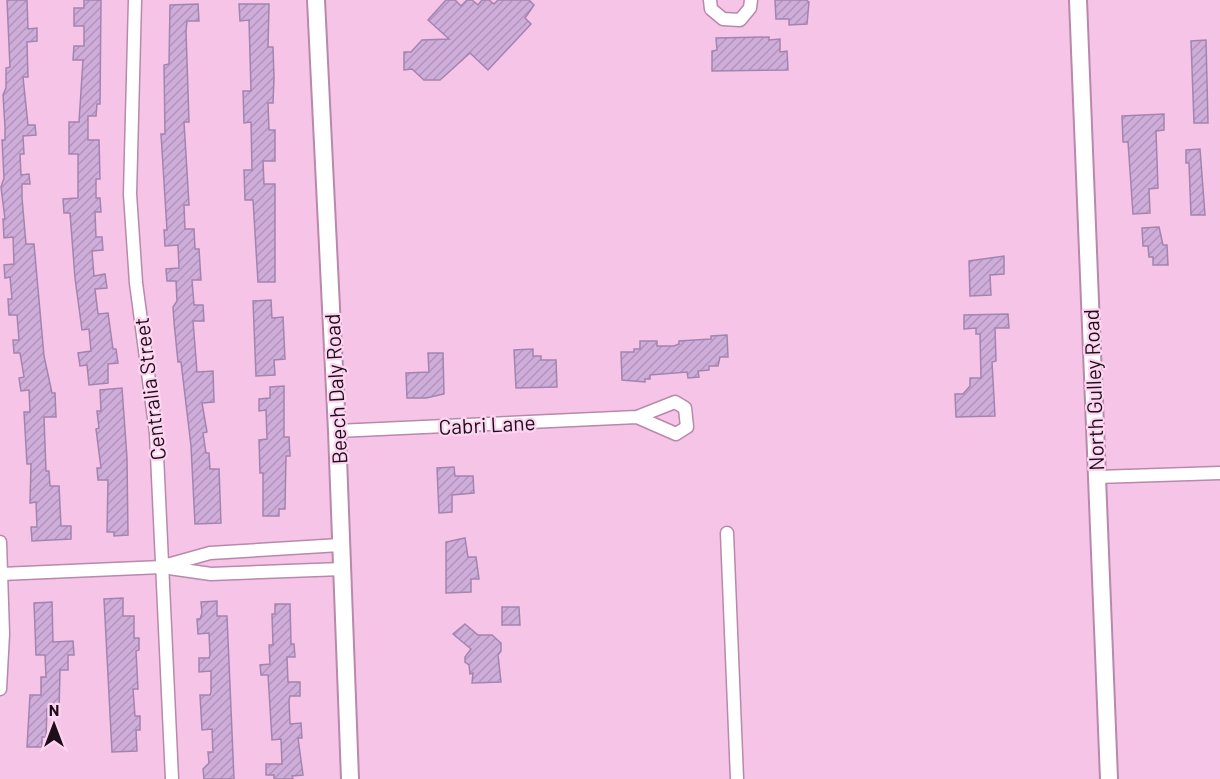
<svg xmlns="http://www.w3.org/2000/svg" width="1220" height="779" font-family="Barlow,sans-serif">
  <defs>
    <pattern id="building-hatch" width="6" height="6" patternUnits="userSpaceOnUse" patternTransform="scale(1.5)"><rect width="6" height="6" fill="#ceadda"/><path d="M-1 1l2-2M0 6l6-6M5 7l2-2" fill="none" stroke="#b094ba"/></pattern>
  </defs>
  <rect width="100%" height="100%" fill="#f6c4e7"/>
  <g fill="url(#building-hatch)" stroke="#a384af" stroke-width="1.5">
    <path d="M 7,0 L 27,0 L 28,29 L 37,28 L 37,41 L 27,42 L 28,77 L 23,77 L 28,125 L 35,125 L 36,135 L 23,136 L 24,154 L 20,154 L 21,175 L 29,174 L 30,184 L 22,184 L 22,198 L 26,244 L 34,244 L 44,356 L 52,393 L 55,393 L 56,417 L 44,417 L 46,471 L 49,471 L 50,486 L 59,486 L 61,526 L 71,526 L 71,539 L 32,541 L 31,527 L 37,527 L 36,502 L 30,503 L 31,464 L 27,464 L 24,412 L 30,412 L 29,390 L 21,391 L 19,378 L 24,377 L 20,353 L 14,353 L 13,340 L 19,340 L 17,315 L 9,315 L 8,299 L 12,299 L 10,277 L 5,278 L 4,265 L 14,264 L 13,237 L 4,238 L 3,219 L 5,219 L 1,187 L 4,178 L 2,140 L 5,140 L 5,127 L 3,95 L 6,88 L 6,68 L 10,67 Z"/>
    <path d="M 84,0 L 101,0 L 100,104 L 97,104 L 96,116 L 88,116 L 88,140 L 99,140 L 100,179 L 96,179 L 96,198 L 100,198 L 101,212 L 95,212 L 96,237 L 102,237 L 103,250 L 92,251 L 94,276 L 105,274 L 107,288 L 95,289 L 98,314 L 108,313 L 113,349 L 116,349 L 118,363 L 108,364 L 108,383 L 89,385 L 87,365 L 80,366 L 78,353 L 91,351 L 89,329 L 82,330 L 75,278 L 70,213 L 64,213 L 63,199 L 78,198 L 78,154 L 69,154 L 69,122 L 79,122 L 83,60 L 73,60 L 74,46 L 84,46 L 84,26 L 74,26 L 74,8 L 84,8 Z"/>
    <path d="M 446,0 L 455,0 L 461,6 L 467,0 L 472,0 L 478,5 L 482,0 L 489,0 L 494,4 L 498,0 L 529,0 L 534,5 L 525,18 L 531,24 L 488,70 L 470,53 L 440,80 L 424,80 L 412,69 L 404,70 L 404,52 L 411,52 L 422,40 L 449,39 L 428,20 Z"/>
    <path d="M 775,0 L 806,0 L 809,2 L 807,24 L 789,25 L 789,19 L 776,19 Z"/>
    <path d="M 198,4 L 199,21 L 187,21 L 186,31 L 189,122 L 184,122 L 189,205 L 184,205 L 185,229 L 194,229 L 195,249 L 199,249 L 201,280 L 192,280 L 194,305 L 203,305 L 204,321 L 193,321 L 197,372 L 213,371 L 214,402 L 202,403 L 207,432 L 203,433 L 206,453 L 209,453 L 210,469 L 219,469 L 221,523 L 195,524 L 191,446 L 181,362 L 178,362 L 174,322 L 173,307 L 177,301 L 176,281 L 167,281 L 166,269 L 179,268 L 178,245 L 165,246 L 164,230 L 167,230 L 161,134 L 165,134 L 164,65 L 169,64 L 170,5 Z"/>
    <path d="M 239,4 L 269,4 L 268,47 L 273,47 L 274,78 L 273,103 L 268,103 L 269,130 L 275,130 L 275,161 L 263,161 L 264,184 L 275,184 L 275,282 L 258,282 L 253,200 L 245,200 L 244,170 L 252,170 L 251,122 L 244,123 L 243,91 L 251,91 L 249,20 L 240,21 Z"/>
    <path d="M 769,37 L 769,40 L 780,39 L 780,52 L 787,51 L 788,70 L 712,71 L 712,51 L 717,50 L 716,38 Z"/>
    <path d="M 1206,40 L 1208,123 L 1194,123 L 1191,41 Z"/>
    <path d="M 1164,114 L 1164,130 L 1156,131 L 1158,188 L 1149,189 L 1150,213 L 1133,214 L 1128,142 L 1123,142 L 1122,116 Z"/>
    <path d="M 1200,149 L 1205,215 L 1191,215 L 1189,163 L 1186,163 L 1186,150 Z"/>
    <path d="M 1159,227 L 1163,245 L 1167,245 L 1168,265 L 1153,265 L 1153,257 L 1149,257 L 1148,246 L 1143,246 L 1142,228 Z"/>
    <path d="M 1004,256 L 1004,274 L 990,275 L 991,295 L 970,296 L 969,261 Z"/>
    <path d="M 271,300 L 272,318 L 283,317 L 285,359 L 274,360 L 275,375 L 256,376 L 253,301 Z"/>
    <path d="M 1008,314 L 1009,328 L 995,328 L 996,361 L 992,362 L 995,416 L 956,417 L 955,394 L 963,394 L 970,386 L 970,378 L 981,378 L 980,334 L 976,334 L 976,328 L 964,329 L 964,315 Z"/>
    <path d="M 727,335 L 728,357 L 720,357 L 718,366 L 709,366 L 709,370 L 698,371 L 699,377 L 688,378 L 687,372 L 650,375 L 650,379 L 645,379 L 645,382 L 622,380 L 621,352 L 634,352 L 634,349 L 640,349 L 640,341 L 657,341 L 657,346 L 674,346 L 679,344 L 679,341 L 711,339 L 711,336 Z"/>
    <path d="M 533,349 L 533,356 L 541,356 L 541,360 L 556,360 L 557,387 L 516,388 L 514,350 Z"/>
    <path d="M 428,353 L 443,353 L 444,394 L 426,398 L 407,398 L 406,373 L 429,372 Z"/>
    <path d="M 284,386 L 284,437 L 289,437 L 290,456 L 286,456 L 285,509 L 279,509 L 279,516 L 263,516 L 263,473 L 260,473 L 259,440 L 267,439 L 266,410 L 259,411 L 259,399 L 270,398 L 270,387 Z"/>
    <path d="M 122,388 L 127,458 L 128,535 L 114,536 L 114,532 L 107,532 L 108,480 L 98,480 L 97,468 L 101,468 L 96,429 L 99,428 L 97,411 L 101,411 L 100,390 Z"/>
    <path d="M 454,467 L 455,476 L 473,476 L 474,493 L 452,495 L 452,512 L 439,513 L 437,468 Z"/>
    <path d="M 465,538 L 468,557 L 476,557 L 479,579 L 471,579 L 471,592 L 446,593 L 446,542 Z"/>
    <path d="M 123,598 L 123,616 L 134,616 L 134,638 L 139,638 L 139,650 L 136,651 L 138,689 L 133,689 L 135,716 L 140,716 L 140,730 L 136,730 L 137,751 L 112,752 L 104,599 Z"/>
    <path d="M 217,601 L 217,616 L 227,616 L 234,779 L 204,779 L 203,769 L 209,763 L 208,752 L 213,752 L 212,729 L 202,730 L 200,695 L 210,695 L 211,692 L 211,671 L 199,672 L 199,658 L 209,658 L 210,655 L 209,633 L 198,634 L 197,619 L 200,619 L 202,613 L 201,602 Z"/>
    <path d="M 52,602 L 53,642 L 73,641 L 74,655 L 68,655 L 68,670 L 60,670 L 59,710 L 47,709 L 46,737 L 42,737 L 42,747 L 27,747 L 30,695 L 41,695 L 41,677 L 46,677 L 45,655 L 36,655 L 34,603 Z"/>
    <path d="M 275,604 L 290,604 L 291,644 L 294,644 L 295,657 L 287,657 L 288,682 L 300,682 L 300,696 L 290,696 L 289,700 L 290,724 L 301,723 L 302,738 L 298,738 L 303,775 L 292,776 L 293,779 L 274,779 L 274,775 L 266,775 L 266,764 L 282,764 L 281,739 L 272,740 L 268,675 L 261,675 L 260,665 L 270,664 L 269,645 L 273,645 L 272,614 L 275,614 Z"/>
    <path d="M 502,607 L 519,607 L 520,625 L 502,625 Z"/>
    <path d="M 465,624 L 478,635 L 492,635 L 501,643 L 501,651 L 498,655 L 501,682 L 472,683 L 473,673 L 470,674 L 469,665 L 465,662 L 465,657 L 471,649 L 453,634 Z"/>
  </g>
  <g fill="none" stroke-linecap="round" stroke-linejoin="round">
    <defs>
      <g id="street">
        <path d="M 135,0 L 130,194 L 136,283 L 156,433 L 172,779"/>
        <path d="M 710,0 L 711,9 L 723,19 L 740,20 L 750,8 L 751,0"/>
        <path d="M 337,431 L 637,417 L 676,434 L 687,427 L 685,408 L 675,402 L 637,417"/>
        <path d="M 1097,477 L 1220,473"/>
        <path d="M 727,533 L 737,779"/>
        <path d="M 0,542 L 3,634 L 0,689"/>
        <path d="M 167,565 L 210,553 L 340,545"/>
        <path d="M 1,574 L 162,567 L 211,574 L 342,569"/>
      </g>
      <g id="secondary">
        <path d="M 316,0 L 337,431 L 350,779"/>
        <path d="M 1078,0 L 1109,779"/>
      </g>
    </defs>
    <use href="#street" stroke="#b889aa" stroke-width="15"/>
    <use href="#secondary" stroke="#b889aa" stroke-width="20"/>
    <use href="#street" stroke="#fff" stroke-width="12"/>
    <use href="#secondary" stroke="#fff" stroke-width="16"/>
  </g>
  <g text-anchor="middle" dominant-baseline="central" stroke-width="4.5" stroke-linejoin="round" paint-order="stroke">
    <g font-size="21" fill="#1e0d1a" stroke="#fdd5f1">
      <text transform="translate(149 389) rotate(-97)">Centralia Street</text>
      <text transform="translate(335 389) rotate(-93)">Beech Daly Road</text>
      <text transform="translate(1093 390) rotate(-92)">North Gulley Road</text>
      <text transform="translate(487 424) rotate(-3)">Cabri Lane</text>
    </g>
  </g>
  <g transform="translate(54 725)" stroke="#fdd5f1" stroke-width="4.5" paint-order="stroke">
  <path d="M0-4.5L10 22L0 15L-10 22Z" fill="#1e0d1a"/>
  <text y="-9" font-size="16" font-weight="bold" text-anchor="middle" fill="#1e0d1a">N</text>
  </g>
</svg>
